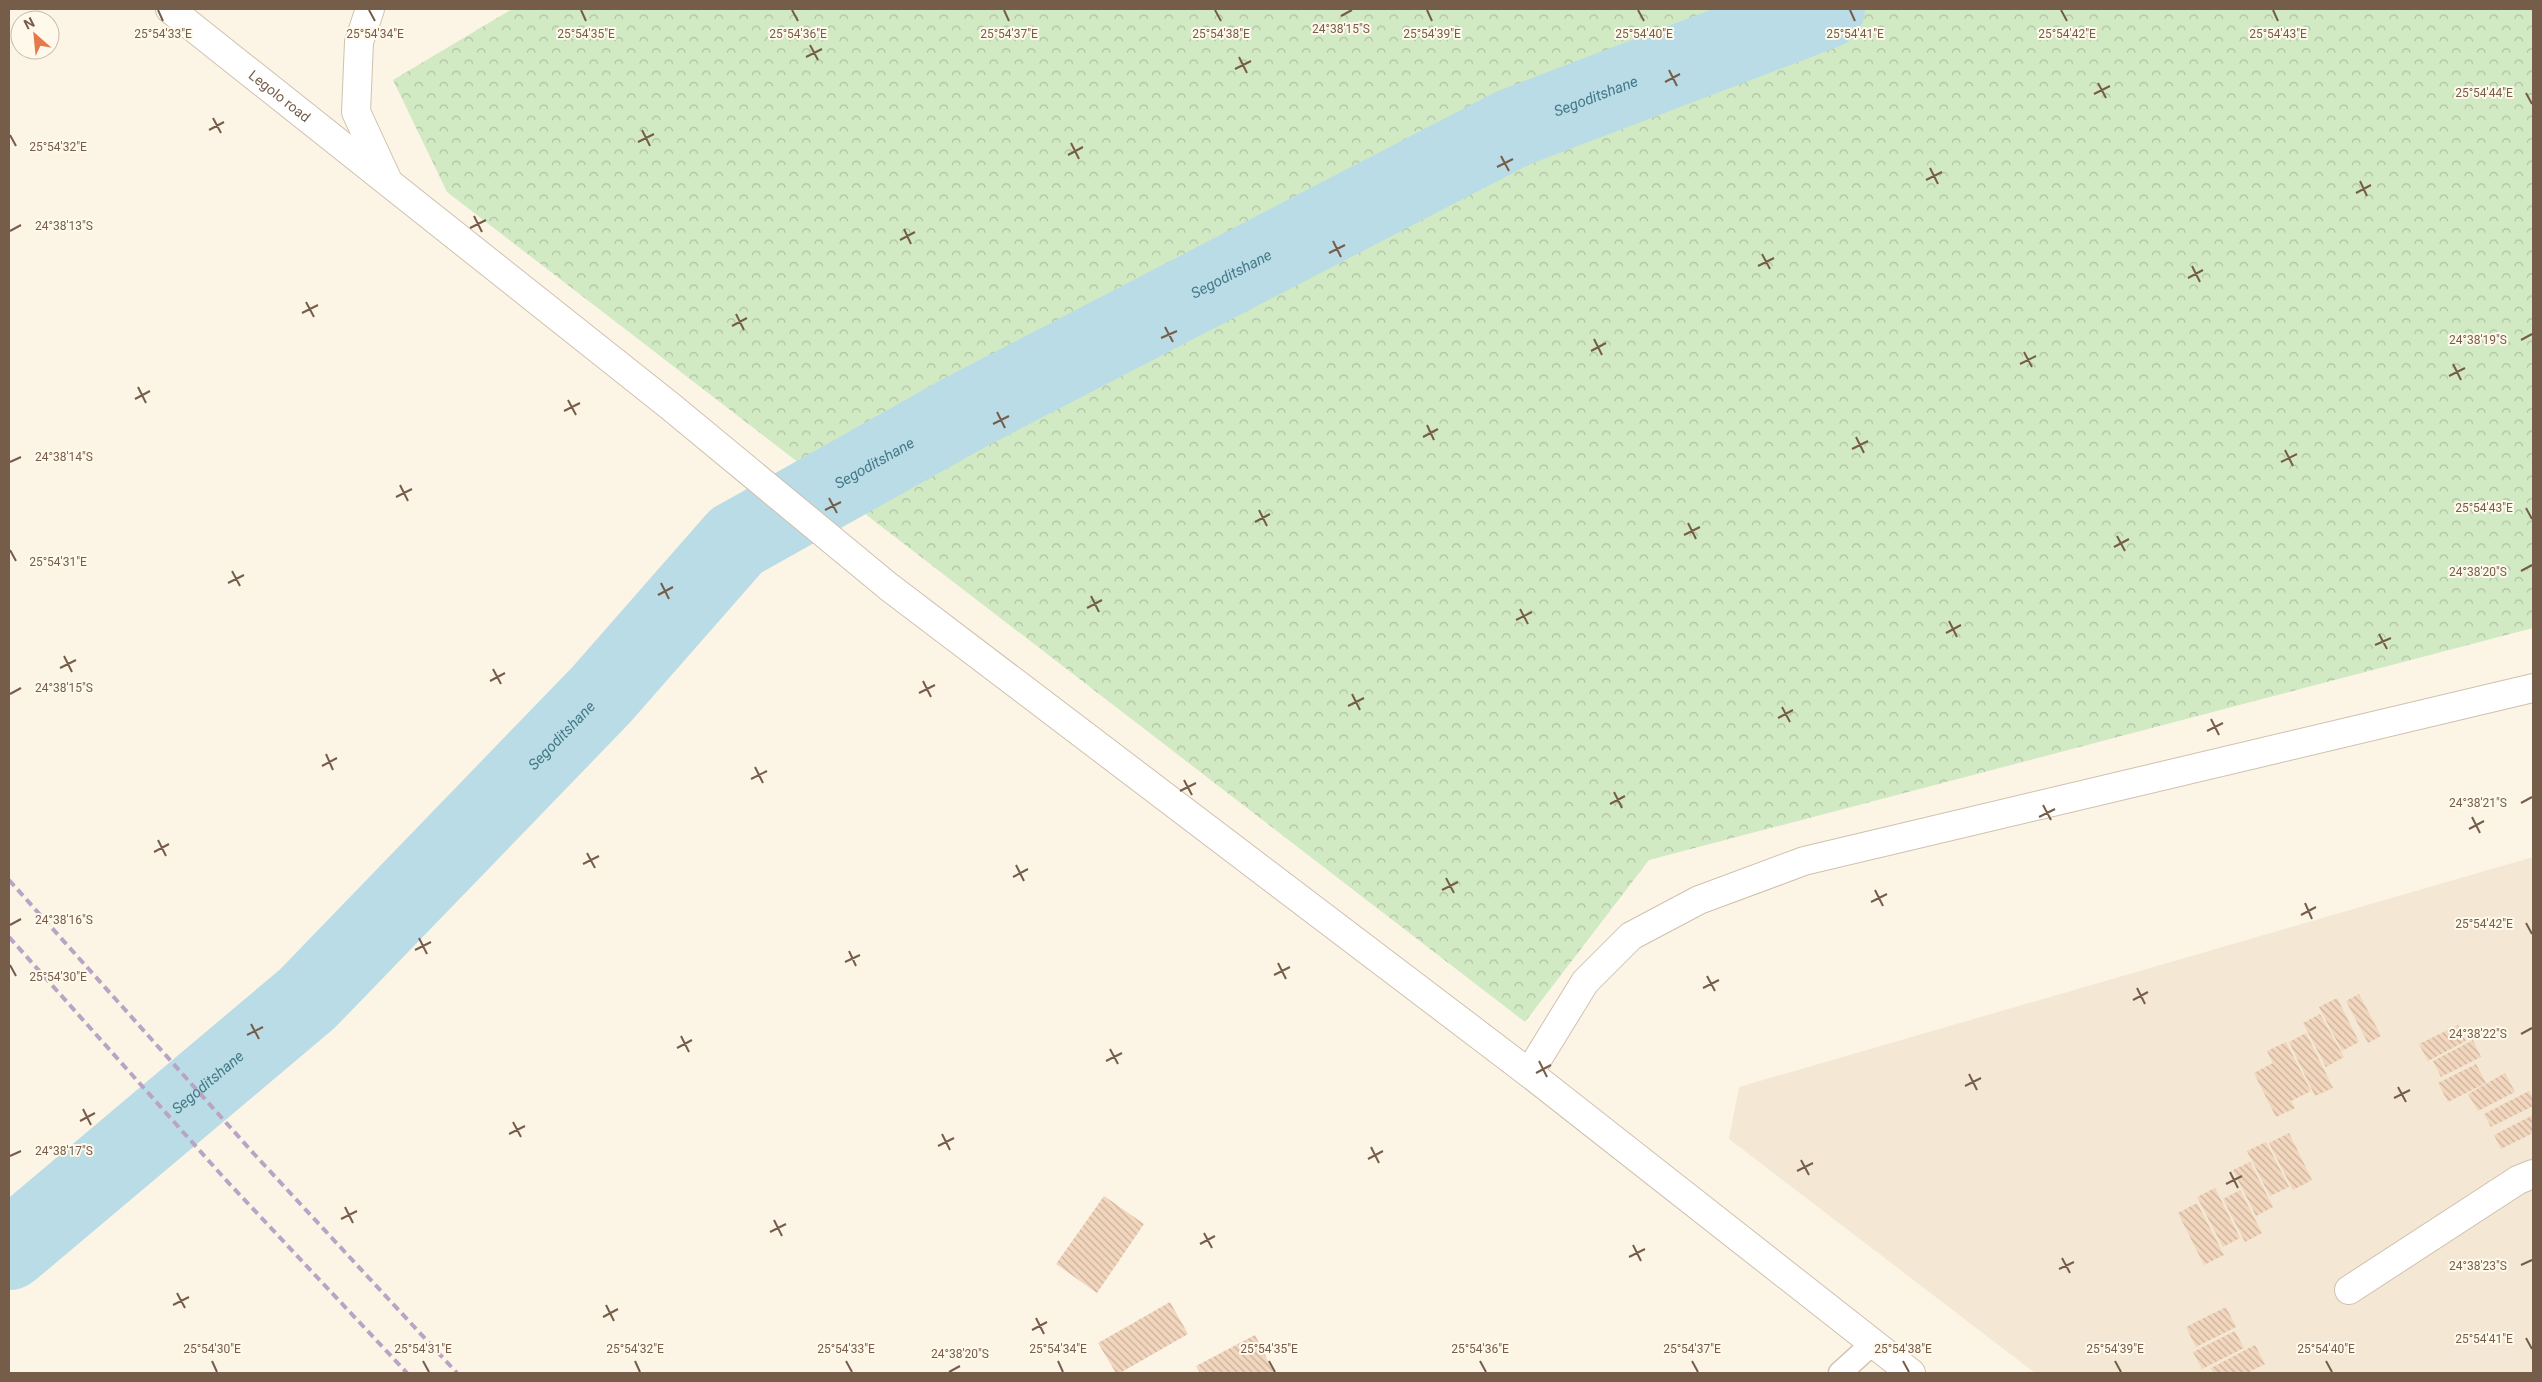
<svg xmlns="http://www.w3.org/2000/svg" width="2542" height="1382" font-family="Roboto,sans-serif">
  <defs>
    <pattern id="forest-crowns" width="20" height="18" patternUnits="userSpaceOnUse" patternTransform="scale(1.25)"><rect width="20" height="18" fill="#d1eac4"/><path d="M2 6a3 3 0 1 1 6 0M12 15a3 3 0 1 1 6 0" fill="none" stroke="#aec1a1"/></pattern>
    <pattern id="building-back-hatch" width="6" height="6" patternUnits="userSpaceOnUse" patternTransform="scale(1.25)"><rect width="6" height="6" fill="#f2d6bd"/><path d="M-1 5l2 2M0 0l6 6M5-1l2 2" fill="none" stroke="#c9b19c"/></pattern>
  </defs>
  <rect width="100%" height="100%" fill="#fcf5e6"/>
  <path fill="#f4e8d4" d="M 2533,857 L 2533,1373 L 2035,1373 L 1729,1139 L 1739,1087 Z"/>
  <path fill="url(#forest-crowns)" d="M 512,9 L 2533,9 L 2533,628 L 1649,860 L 1525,1022 L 447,192 L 393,80 Z"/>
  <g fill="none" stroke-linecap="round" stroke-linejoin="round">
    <path stroke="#badce6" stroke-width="80" id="s1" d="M 9,1250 L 307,999 L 601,695 L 736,541 L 964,413 L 1513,128 L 1825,9"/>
  </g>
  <g fill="url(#building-back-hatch)">
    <path d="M 2359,994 L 2381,1036 L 2368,1043 L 2346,1001 Z"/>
    <path d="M 2337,998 L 2359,1042 L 2342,1051 L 2319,1007 Z"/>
    <path d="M 2320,1014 L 2344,1057 L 2326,1067 L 2303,1023 Z"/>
    <path d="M 2458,1025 L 2466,1041 L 2428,1061 L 2419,1044 Z"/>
    <path d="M 2306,1033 L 2333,1088 L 2315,1096 L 2289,1042 Z"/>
    <path d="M 2473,1040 L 2481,1057 L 2441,1077 L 2433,1061 Z"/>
    <path d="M 2286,1042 L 2311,1091 L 2291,1101 L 2295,1108 L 2276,1117 L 2254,1073 L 2273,1063 L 2267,1051 Z"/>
    <path d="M 2476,1064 L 2486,1083 L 2448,1102 L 2438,1083 Z"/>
    <path d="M 2505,1073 L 2515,1092 L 2478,1111 L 2468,1094 Z"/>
    <path d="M 2529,1091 L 2533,1098 L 2533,1106 L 2491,1127 L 2484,1114 Z"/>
    <path d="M 2533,1115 L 2533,1133 L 2501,1149 L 2494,1135 Z"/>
    <path d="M 2289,1133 L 2312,1180 L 2293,1190 L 2269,1143 Z"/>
    <path d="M 2266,1142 L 2289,1187 L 2270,1196 L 2247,1151 Z"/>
    <path d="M 2250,1162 L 2273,1207 L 2256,1216 L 2233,1170 Z"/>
    <path d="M 2215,1188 L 2240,1238 L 2223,1247 L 2197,1197 Z"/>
    <path d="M 2240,1190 L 2262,1233 L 2245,1242 L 2223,1199 Z"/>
    <path d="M 1104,1196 L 1144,1224 L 1097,1293 L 1056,1264 Z"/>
    <path d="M 2197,1203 L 2224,1255 L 2204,1265 L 2178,1213 Z"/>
    <path d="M 1170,1302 L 1188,1334 L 1120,1373 L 1116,1373 L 1098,1343 Z"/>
    <path d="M 2226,1307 L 2236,1327 L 2196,1347 L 2186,1327 Z"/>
    <path d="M 2235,1331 L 2244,1348 L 2202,1369 L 2193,1352 Z"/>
    <path d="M 1255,1335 L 1274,1373 L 1200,1373 L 1196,1366 Z"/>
    <path d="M 2255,1345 L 2265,1364 L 2247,1373 L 2214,1373 L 2211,1368 Z"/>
  </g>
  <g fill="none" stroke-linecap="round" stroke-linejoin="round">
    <defs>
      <path id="service" d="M 1840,1373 L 1872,1344"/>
      <g id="minor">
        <path id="s2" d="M 170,9 L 670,406 L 889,587 L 1529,1073 L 1911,1373"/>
        <path d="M 370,9 L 359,42 L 356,112 L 387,179"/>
        <path d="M 1529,1073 L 1585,982 L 1631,936 L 1699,900 L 1804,861 L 2533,688"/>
        <path d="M 2349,1290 L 2518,1180 L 2533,1174"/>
      </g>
    </defs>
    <use href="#service" stroke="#d0c0ae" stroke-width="25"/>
    <use href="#minor" stroke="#d0c0ae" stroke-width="30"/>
    <use href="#service" stroke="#fff" stroke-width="22"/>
    <use href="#minor" stroke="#fff" stroke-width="28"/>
    <g stroke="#b9a4c6" stroke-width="4" stroke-dasharray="8 5" stroke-linecap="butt">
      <path d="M 9,880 L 255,1155 L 457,1373"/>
      <path d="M 9,937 L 225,1179 L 407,1373"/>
    </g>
  </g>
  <path fill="none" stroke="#765d4a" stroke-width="2" d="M 158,10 L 163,21M 369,10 L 375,21M 581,10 L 586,21M 792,10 L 798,21M 1004,10 L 1009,21M 1215,10 L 1221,21M 1427,10 L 1432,21M 1638,10 L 1644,21M 1850,10 L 1855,21M 2061,10 L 2067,21M 2273,10 L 2278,21M 1341,16 L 1352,10M 810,45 L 818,60M 806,57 L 822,49M 1239,57 L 1247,73M 1235,69 L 1251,61M 1669,70 L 1677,86M 1665,82 L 1680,74M 2098,83 L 2106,98M 2526,93 L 2532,104M 2094,94 L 2110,86M 213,118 L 221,133M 209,130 L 224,122M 642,130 L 650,146M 10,135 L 16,146M 638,142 L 654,134M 1071,143 L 1079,159M 1068,155 L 1083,147M 1501,156 L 1509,171M 1497,167 L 1513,159M 1930,168 L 1938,184M 1926,180 L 1942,172M 2360,181 L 2367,196M 2356,193 L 2371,185M 474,216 L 482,232M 470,228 L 486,220M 904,229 L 911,244M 10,231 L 21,225M 900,240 L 915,232M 1333,241 L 1341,257M 1329,253 L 1345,245M 1762,254 L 1770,269M 1758,266 L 1774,258M 2192,266 L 2200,282M 2188,278 L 2203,270M 306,302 L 314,317M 302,313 L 318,305M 736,314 L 744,330M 732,326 L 747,318M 1165,327 L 1173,342M 1161,338 L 1177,331M 1594,339 L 1602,355M 2521,340 L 2532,334M 1591,351 L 1606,343M 2024,352 L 2032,367M 2020,364 L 2036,356M 2453,364 L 2461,380M 2449,376 L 2465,368M 138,387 L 146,403M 135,399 L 150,391M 568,400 L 576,415M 564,411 L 580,403M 997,412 L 1005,428M 993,424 L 1009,416M 1427,425 L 1434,440M 1423,437 L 1438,429M 1856,437 L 1864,453M 1852,449 L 1868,441M 2285,450 L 2293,466M 10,462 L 21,457M 2281,462 L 2297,454M 400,485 L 408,501M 396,497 L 412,489M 829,498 L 837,513M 2526,508 L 2532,519M 825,510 L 841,502M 1259,510 L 1267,526M 1255,522 L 1270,514M 1688,523 L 1696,539M 1684,535 L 1700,527M 2117,536 L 2125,551M 2114,547 L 2129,539M 10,550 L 16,561M 232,571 L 240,586M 2521,571 L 2532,565M 228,583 L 244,575M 661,583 L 669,599M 658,595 L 673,587M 1091,596 L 1099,612M 1087,608 L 1102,600M 1520,609 L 1528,624M 1516,620 L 1532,612M 1949,621 L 1957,637M 1946,633 L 1961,625M 2379,634 L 2387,649M 2375,645 L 2391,638M 64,656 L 72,672M 60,668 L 76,660M 493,669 L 501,684M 490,681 L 505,673M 923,681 L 931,697M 919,693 L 935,685M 10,694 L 21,688M 1352,694 L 1360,710M 1348,706 L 1364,698M 1782,707 L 1790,722M 1778,718 L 1793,710M 2211,719 L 2219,735M 2207,731 L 2223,723M 326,754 L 333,770M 322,766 L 337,758M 755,767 L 763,783M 751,779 L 767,771M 1184,780 L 1192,795M 1180,791 L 1196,783M 1614,792 L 1622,808M 2521,803 L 2532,797M 1610,804 L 1625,796M 2043,805 L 2051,820M 2039,817 L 2055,809M 2472,817 L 2480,833M 2469,829 L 2484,821M 158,840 L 166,856M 154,852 L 169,844M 587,853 L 595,868M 583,864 L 599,856M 1016,865 L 1024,881M 1013,877 L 1028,869M 1446,878 L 1454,893M 1442,890 L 1458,882M 1875,890 L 1883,906M 1871,902 L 1887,894M 2305,903 L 2312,919M 2301,915 L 2316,907M 2526,923 L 2532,934M 10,925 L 21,919M 419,938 L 427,954M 415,950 L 431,942M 849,951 L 856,966M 845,962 L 860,955M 1278,963 L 1286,979M 10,965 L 16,976M 1274,975 L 1290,967M 1707,976 L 1715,991M 1703,988 L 1719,980M 2137,988 L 2145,1004M 2133,1000 L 2148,992M 251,1024 L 259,1039M 2521,1034 L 2532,1028M 247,1035 L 263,1027M 681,1036 L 689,1052M 677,1048 L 692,1040M 1110,1049 L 1118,1064M 1106,1061 L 1122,1053M 1539,1061 L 1547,1077M 1536,1073 L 1551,1065M 1969,1074 L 1977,1090M 1965,1086 L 1981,1078M 2398,1087 L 2406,1102M 2394,1098 L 2410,1090M 83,1109 L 91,1125M 80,1121 L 95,1113M 513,1122 L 521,1137M 509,1134 L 525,1126M 942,1134 L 950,1150M 938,1146 L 954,1138M 1371,1147 L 1379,1163M 10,1156 L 21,1151M 1368,1159 L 1383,1151M 1801,1160 L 1809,1175M 1797,1171 L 1813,1163M 2230,1172 L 2238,1188M 2226,1184 L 2242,1176M 345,1207 L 353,1223M 341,1219 L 357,1211M 774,1220 L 782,1236M 770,1232 L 786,1224M 1204,1233 L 1212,1248M 1200,1244 L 1215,1236M 1633,1245 L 1641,1261M 1629,1257 L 1645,1249M 2062,1258 L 2070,1273M 2521,1265 L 2532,1260M 2059,1269 L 2074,1262M 177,1293 L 185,1308M 173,1305 L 189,1297M 606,1305 L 614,1321M 603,1317 L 618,1309M 1036,1318 L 1044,1334M 1032,1330 L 1047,1322M 2526,1338 L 2532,1349M 212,1361 L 217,1372M 423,1361 L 429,1372M 635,1361 L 640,1372M 846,1361 L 852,1372M 1058,1361 L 1063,1372M 1269,1361 L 1275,1372M 1480,1361 L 1486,1372M 1692,1361 L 1698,1372M 1903,1361 L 1909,1372M 2115,1361 L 2121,1372M 2326,1361 L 2332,1372M 949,1372 L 960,1366"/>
  <g text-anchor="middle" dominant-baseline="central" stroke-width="4" stroke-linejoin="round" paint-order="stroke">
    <g font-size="14" fill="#765d4a" stroke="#fff9ec">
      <text stroke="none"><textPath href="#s2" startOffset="140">Legolo road</textPath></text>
    </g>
    <g font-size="15" font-style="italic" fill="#447989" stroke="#fff9ec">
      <text stroke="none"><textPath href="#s1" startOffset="1986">Segoditshane</textPath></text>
      <text stroke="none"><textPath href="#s1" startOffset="1580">Segoditshane</textPath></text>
      <text stroke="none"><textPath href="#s1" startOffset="1176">Segoditshane</textPath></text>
      <text stroke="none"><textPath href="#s1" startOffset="756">Segoditshane</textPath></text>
      <text stroke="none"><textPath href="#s1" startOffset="260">Segoditshane</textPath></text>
    </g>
  </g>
  <g font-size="12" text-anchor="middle" fill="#765d4a" stroke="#fff9ec" stroke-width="4" stroke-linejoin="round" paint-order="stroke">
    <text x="1341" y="33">24°38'15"S</text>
    <text x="163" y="38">25°54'33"E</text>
    <text x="375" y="38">25°54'34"E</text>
    <text x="586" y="38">25°54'35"E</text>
    <text x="798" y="38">25°54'36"E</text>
    <text x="1009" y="38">25°54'37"E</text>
    <text x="1221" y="38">25°54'38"E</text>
    <text x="1432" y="38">25°54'39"E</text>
    <text x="1644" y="38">25°54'40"E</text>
    <text x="1855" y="38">25°54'41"E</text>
    <text x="2067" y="38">25°54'42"E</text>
    <text x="2278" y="38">25°54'43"E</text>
    <text x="2484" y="97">25°54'44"E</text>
    <text x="58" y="151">25°54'32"E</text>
    <text x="64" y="230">24°38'13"S</text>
    <text x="2478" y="344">24°38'19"S</text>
    <text x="64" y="461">24°38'14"S</text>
    <text x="2484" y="512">25°54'43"E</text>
    <text x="58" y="566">25°54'31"E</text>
    <text x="2478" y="576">24°38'20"S</text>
    <text x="64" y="692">24°38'15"S</text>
    <text x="2478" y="807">24°38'21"S</text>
    <text x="64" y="924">24°38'16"S</text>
    <text x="2484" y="928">25°54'42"E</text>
    <text x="58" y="981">25°54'30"E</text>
    <text x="2478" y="1038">24°38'22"S</text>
    <text x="64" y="1155">24°38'17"S</text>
    <text x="2478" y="1270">24°38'23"S</text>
    <text x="2484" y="1343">25°54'41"E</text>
    <text x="212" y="1353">25°54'30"E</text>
    <text x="423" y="1353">25°54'31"E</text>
    <text x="635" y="1353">25°54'32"E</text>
    <text x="846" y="1353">25°54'33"E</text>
    <text x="1058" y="1353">25°54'34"E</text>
    <text x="1269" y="1353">25°54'35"E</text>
    <text x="1480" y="1353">25°54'36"E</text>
    <text x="1692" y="1353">25°54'37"E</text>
    <text x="1903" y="1353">25°54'38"E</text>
    <text x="2115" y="1353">25°54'39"E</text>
    <text x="2326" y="1353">25°54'40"E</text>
    <text x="960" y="1358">24°38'20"S</text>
  </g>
  <rect width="2542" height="1382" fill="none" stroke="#765d4a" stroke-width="20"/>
  <g transform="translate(35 35) rotate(333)"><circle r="24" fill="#fff9ec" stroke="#c8bbab"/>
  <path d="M0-4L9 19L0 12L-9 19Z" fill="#e6794b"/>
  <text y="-8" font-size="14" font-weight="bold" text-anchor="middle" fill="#765d4a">N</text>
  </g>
</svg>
